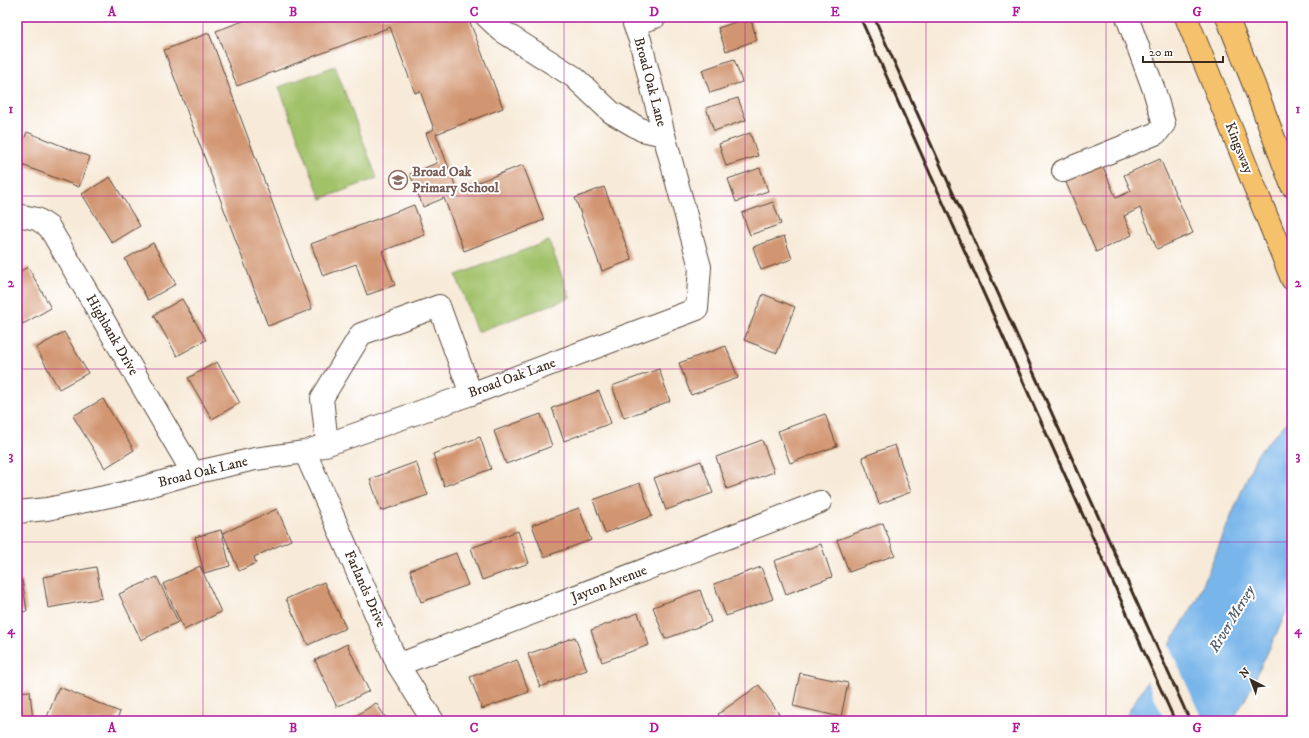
<svg xmlns="http://www.w3.org/2000/svg" width="1309" height="738" font-family="'IM FELL DW Pica',serif">
  <rect width="100%" height="100%" fill="#fff"/>
  <filter id="ink" filterUnits="userSpaceOnUse"><feTurbulence type="fractalNoise" baseFrequency=".025" numOctaves="2"/><feDisplacementMap in="SourceGraphic" scale="8" xChannelSelector="R" yChannelSelector="G"/><feConvolveMatrix kernelMatrix="1 2 1 2 8 2 1 2 1" color-interpolation-filters="sRGB"/></filter>
  <filter id="wash" filterUnits="userSpaceOnUse"><feTurbulence type="fractalNoise" baseFrequency=".012" numOctaves="4" result="noise"/><feDisplacementMap in="SourceGraphic" scale="16" xChannelSelector="R" yChannelSelector="G"/><feGaussianBlur stdDeviation="0.9" result="paint"/><feColorMatrix in="noise" values="0 0 0 0 0 0 0 0 0 0 0 0 0 0 0 0 0 1.4 0 .05"/><feComposite in="paint" operator="in"/></filter>
  <g filter="url(#wash)">
    <rect width="100%" height="100%" fill="#f7ead8"/>
    <g fill="#a2c26b" stroke="#6e7644">
      <path d="M 335,66 L 377,178 L 321,199 L 279,87 Z"/>
      <path d="M 549,241 L 570,298 L 477,332 L 456,275 Z"/>
    </g>
    <path fill="#78b5ea" stroke="#5a7084" d="M 1292,417 L 1292,601 L 1246,698 L 1232,721 L 1123,721 L 1196,601 L 1257,454 Z"/>
    <path fill="#f7ead8" d="M 1168,643 L 1203,721 L 1165,721 L 1146,679 Z"/>
    <g id="blocks">
      <g fill="#d29571">
        <path d="M 254,17 L 468,17 L 503,108 L 436,134 L 457,190 L 523,165 L 544,220 L 464,251 L 444,198 L 423,207 L 410,174 L 437,163 L 426,133 L 434,129 L 420,91 L 415,93 L 390,27 L 237,86 L 216,31 Z"/>
        <path d="M 750,17 L 757,40 L 726,51 L 718,28 Z"/>
        <path d="M 209,33 L 312,309 L 268,326 L 164,50 Z"/>
        <path d="M 734,59 L 742,82 L 710,93 L 702,70 Z"/>
        <path d="M 738,98 L 746,120 L 714,131 L 706,108 Z"/>
        <path d="M 27,132 L 90,157 L 79,187 L 17,163 L 17,156 Z"/>
        <path d="M 750,133 L 758,156 L 726,166 L 719,144 Z"/>
        <path d="M 1160,159 L 1193,233 L 1157,249 L 1140,208 L 1124,216 L 1132,235 L 1096,252 L 1064,178 L 1101,162 L 1116,198 L 1131,191 L 1124,175 Z"/>
        <path d="M 760,168 L 768,191 L 736,202 L 728,179 Z"/>
        <path d="M 110,177 L 140,226 L 112,243 L 82,194 Z"/>
        <path d="M 604,187 L 632,260 L 602,271 L 575,198 Z"/>
        <path d="M 773,202 L 781,224 L 750,235 L 742,213 Z"/>
        <path d="M 414,205 L 425,235 L 382,251 L 395,285 L 367,295 L 356,264 L 323,276 L 311,244 Z"/>
        <path d="M 784,236 L 792,259 L 761,270 L 753,247 Z"/>
        <path d="M 153,243 L 176,284 L 148,300 L 125,259 Z"/>
        <path d="M 28,267 L 51,308 L 23,324 L 17,313 L 17,273 Z"/>
        <path d="M 763,294 L 795,307 L 777,353 L 744,340 Z"/>
        <path d="M 182,299 L 206,340 L 177,356 L 154,315 Z"/>
        <path d="M 64,332 L 88,373 L 59,389 L 36,348 Z"/>
        <path d="M 726,346 L 738,378 L 691,395 L 679,363 Z"/>
        <path d="M 217,362 L 240,403 L 212,419 L 188,378 Z"/>
        <path d="M 659,369 L 670,401 L 624,418 L 612,386 Z"/>
        <path d="M 599,391 L 611,423 L 564,441 L 552,408 Z"/>
        <path d="M 103,399 L 134,450 L 105,468 L 73,416 Z"/>
        <path d="M 541,414 L 552,446 L 506,464 L 494,431 Z"/>
        <path d="M 825,414 L 837,446 L 790,463 L 778,431 Z"/>
        <path d="M 480,437 L 491,469 L 444,486 L 433,454 Z"/>
        <path d="M 762,440 L 774,472 L 727,489 L 716,457 Z"/>
        <path d="M 895,445 L 911,492 L 879,504 L 862,457 Z"/>
        <path d="M 701,461 L 713,493 L 666,510 L 654,478 Z"/>
        <path d="M 416,462 L 428,495 L 381,511 L 370,479 Z"/>
        <path d="M 640,483 L 652,516 L 605,533 L 593,500 Z"/>
        <path d="M 579,508 L 591,540 L 544,557 L 532,525 Z"/>
        <path d="M 277,509 L 291,540 L 254,557 L 256,563 L 239,571 L 223,533 Z"/>
        <path d="M 883,523 L 895,555 L 849,572 L 837,540 Z"/>
        <path d="M 221,530 L 230,566 L 204,573 L 195,537 Z"/>
        <path d="M 518,531 L 529,563 L 482,580 L 471,548 Z"/>
        <path d="M 821,544 L 832,577 L 786,594 L 774,561 Z"/>
        <path d="M 456,553 L 468,585 L 421,602 L 410,570 Z"/>
        <path d="M 200,566 L 221,612 L 184,630 L 163,584 Z"/>
        <path d="M 96,567 L 102,598 L 48,608 L 43,577 Z"/>
        <path d="M 761,567 L 773,599 L 726,616 L 714,584 Z"/>
        <path d="M 157,577 L 178,622 L 141,640 L 119,594 Z"/>
        <path d="M 22,580 L 27,611 L 17,613 L 17,581 Z"/>
        <path d="M 324,582 L 346,628 L 308,645 L 286,599 Z"/>
        <path d="M 700,590 L 711,622 L 665,639 L 653,607 Z"/>
        <path d="M 638,613 L 649,645 L 602,662 L 591,630 Z"/>
        <path d="M 575,637 L 587,670 L 540,687 L 528,654 Z"/>
        <path d="M 347,644 L 369,691 L 337,707 L 315,660 Z"/>
        <path d="M 517,660 L 529,692 L 482,709 L 470,677 Z"/>
        <path d="M 800,673 L 848,683 L 841,717 L 793,706 Z"/>
        <path d="M 759,685 L 779,714 L 768,721 L 723,721 L 718,714 Z"/>
        <path d="M 59,687 L 120,712 L 116,721 L 57,721 L 47,717 Z"/>
        <path d="M 30,691 L 33,721 L 17,721 L 17,692 Z"/>
        <path d="M 376,703 L 388,721 L 348,721 Z"/>
      </g>
    </g>
  </g>
  <g filter="url(#ink)">
    <use href="#blocks" fill-opacity="0" stroke="#57473a" stroke-width="1"/>
    <g fill="none" stroke-linecap="round" stroke-linejoin="round">
      <defs>
        <g id="minor">
          <path d="M 487,17 L 502,31 L 574,77 L 611,112 L 642,130 L 664,135"/>
          <path d="M 1063,171 L 1157,133 L 1164,124 L 1154,90 L 1127,17"/>
          <path d="M 17,215 L 37,219 L 49,227 L 193,473"/>
          <path d="M 327,444 L 322,398 L 361,334 L 439,306 L 471,394"/>
          <path d="M 305,452 L 398,665 L 433,721"/>
          <path d="M 17,512 L 47,509 L 124,493 L 193,473 L 255,459 L 305,452 L 471,394 L 697,309 L 700,267 L 664,135 L 640,40 L 634,24 L 655,17"/>
          <path d="M 398,665 L 820,502"/>
        </g>
        <g id="highway">
          <path d="M 1186,17 L 1292,279"/>
          <path d="M 1227,17 L 1254,85 L 1292,186"/>
        </g>
      </defs>
      <use href="#minor" stroke="#57473a" stroke-width="24"/>
      <use href="#highway" stroke="#57473a" stroke-width="24"/>
      <use href="#minor" stroke="#fff" stroke-width="22"/>
      <use href="#highway" stroke="#f5c16b" stroke-width="22"/>
      <g stroke="#3b2a1e" stroke-width="3">
        <path d="M 860,17 L 1175,721"/>
        <path d="M 874,17 L 1190,721"/>
      </g>
    </g>
  </g>
  <path fill="none" stroke="#b5179e" stroke-width="1" stroke-opacity="0.55" d="M 203,17 L 203,721M 383,17 L 383,721M 564,17 L 564,721M 745,17 L 745,721M 926,17 L 926,721M 1106,17 L 1106,721M 17,196 L 1292,196M 17,369 L 1292,369M 17,542 L 1292,542"/>
  <defs>
    <symbol id="school-ring" viewBox="-11 -11 22 22"><circle r="9.5" fill="#fff" stroke="#8d6e63" stroke-width="1.5"/><path d="M0-5L7-2L0 1L-7-2ZM-4 1L0 2.5L4 1V4Q0 6-4 4Z" fill="#8d6e63"/></symbol>
  </defs>
  <g fill-rule="evenodd">
    <use href="#school-ring" x="387" y="169" width="22" height="22"/>
  </g>
  <g text-anchor="middle" dominant-baseline="central" stroke-width="4" stroke-linejoin="round" paint-order="stroke">
    <g font-size="14" fill="#3b2a1e" stroke="#fff">
      <text transform="translate(650 82) rotate(75)">Broad Oak Lane</text>
      <text transform="translate(1239 148) rotate(68)">Kingsway</text>
      <text transform="translate(112 335) rotate(60)">Highbank Drive</text>
      <text transform="translate(512 378) rotate(-20)">Broad Oak Lane</text>
      <text transform="translate(203 472) rotate(-14)">Broad Oak Lane</text>
      <text transform="translate(609 584) rotate(-21)">Jayton Avenue</text>
      <text transform="translate(365 589) rotate(66)">Farlands Drive</text>
    </g>
    <g font-size="14" font-weight="bold" fill="#785e54" stroke="#fff" text-anchor="start">
      <text x="412" y="172">Broad Oak<tspan x="412" dy="16">Primary School</tspan></text>
    </g>
    <g font-size="15" font-style="italic" fill="#505b65" stroke="#fff">
      <text transform="translate(1232 619) rotate(-59)">River Mersey</text>
    </g>
  </g>
  <rect width="1309" height="738" fill="none" stroke="#fff" stroke-width="44"/>
  <g transform="translate(1251 680) rotate(318)" stroke="#ffffff" stroke-width="3" paint-order="stroke">
  <path d="M0-3L7 15L0 10L-7 15Z" fill="#3b2a1e"/>
  <text y="-6" font-size="11" font-weight="bold" text-anchor="middle" fill="#3b2a1e">N</text>
  </g>
  <path d="M1143 56v6h80v-6" fill="none" stroke="#3b2a1e" stroke-width="2"/>
  <text x="1149" y="56" font-size="12" fill="#3b2a1e" stroke="#ffffff" stroke-width="3" paint-order="stroke">20 m</text>
  <rect x="22" y="22" width="1265" height="694" fill="none" stroke="#b5179e" stroke-width="1.5"/>
  <g font-size="13" text-anchor="middle" font-weight="bold" fill="#b5179e">
    <text x="112" y="16">A</text>
    <text x="293" y="16">B</text>
    <text x="474" y="16">C</text>
    <text x="654" y="16">D</text>
    <text x="835" y="16">E</text>
    <text x="1016" y="16">F</text>
    <text x="1197" y="16">G</text>
    <text x="11" y="113">1</text>
    <text x="1298" y="113">1</text>
    <text x="11" y="287">2</text>
    <text x="1298" y="287">2</text>
    <text x="11" y="460">3</text>
    <text x="1298" y="460">3</text>
    <text x="11" y="634">4</text>
    <text x="1298" y="634">4</text>
    <text x="112" y="732">A</text>
    <text x="293" y="732">B</text>
    <text x="474" y="732">C</text>
    <text x="654" y="732">D</text>
    <text x="835" y="732">E</text>
    <text x="1016" y="732">F</text>
    <text x="1197" y="732">G</text>
  </g>
</svg>
